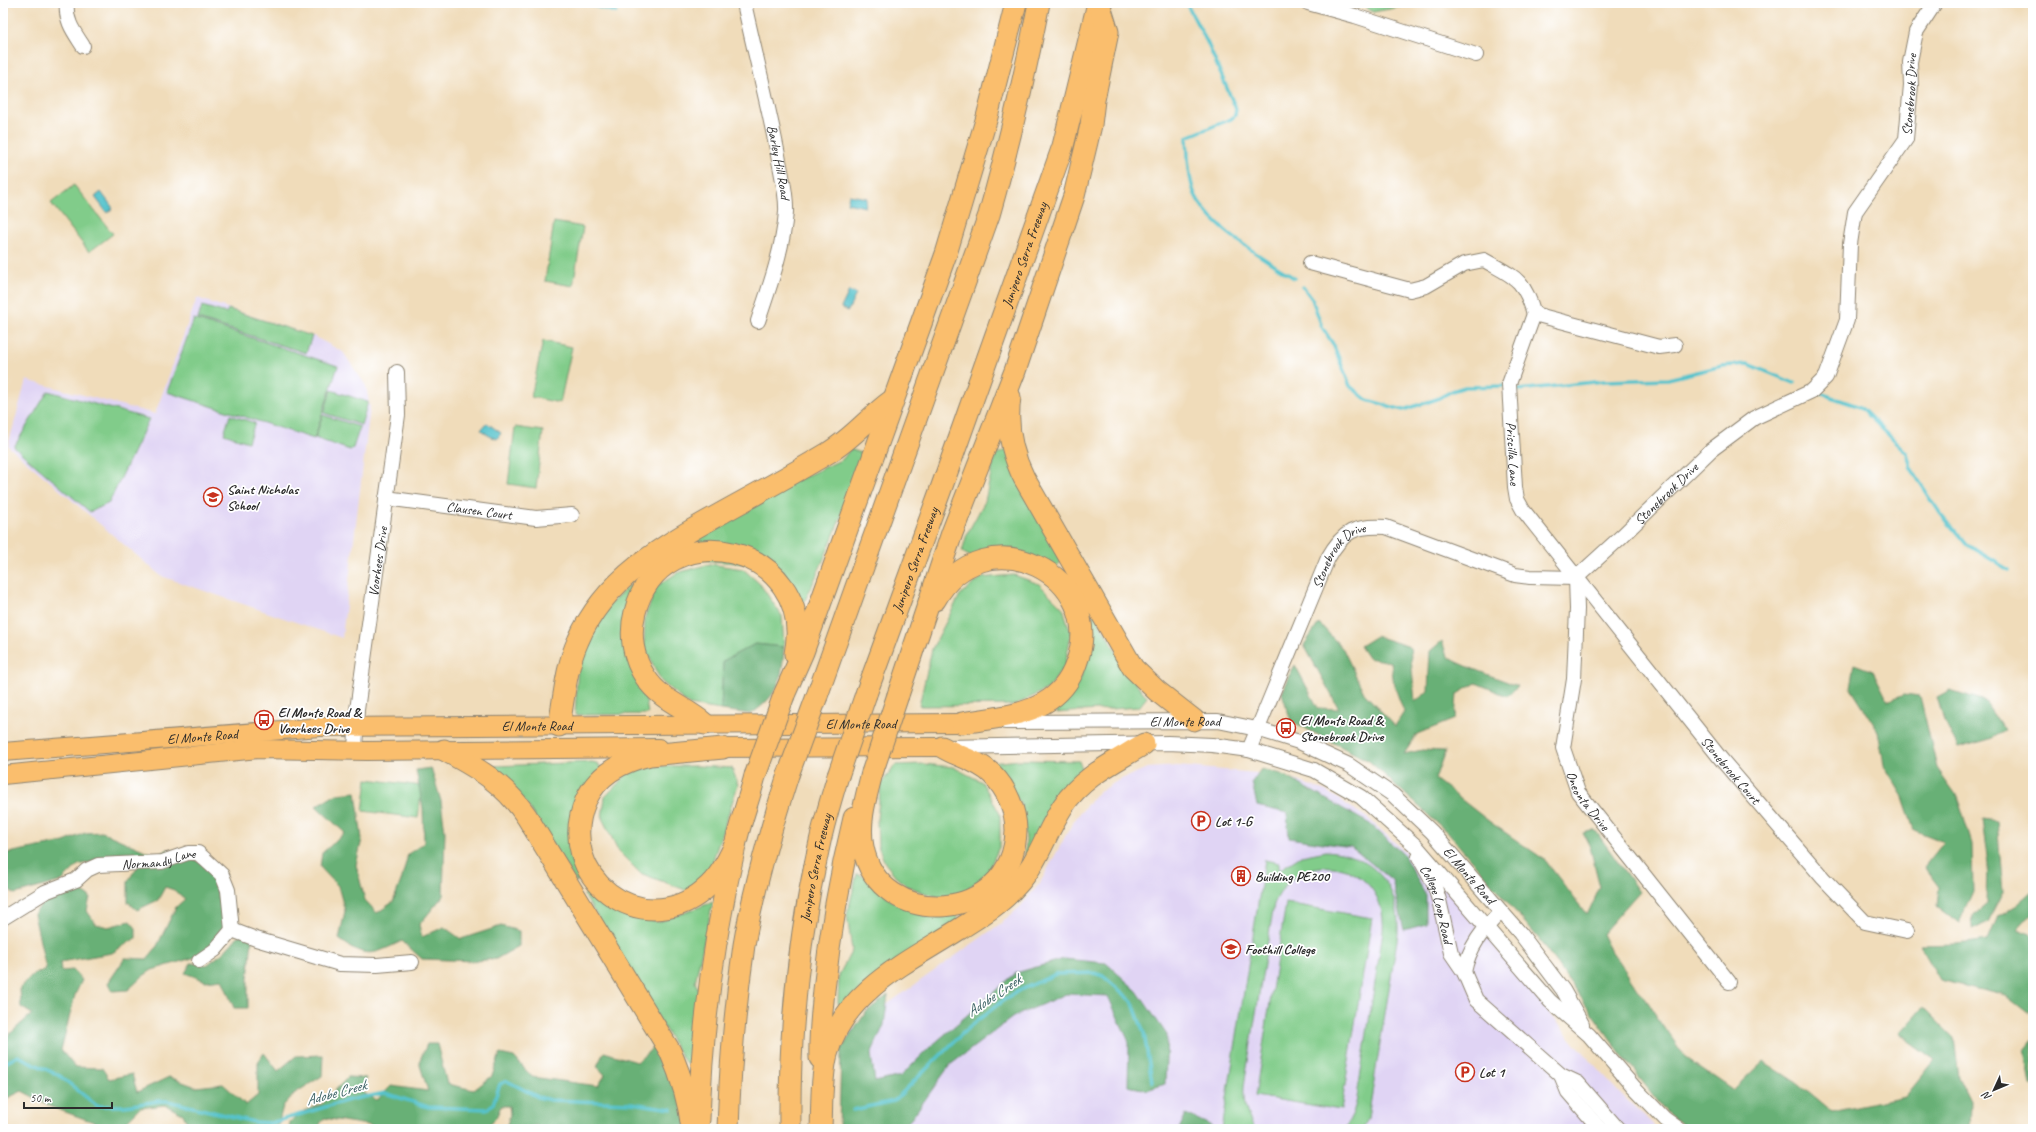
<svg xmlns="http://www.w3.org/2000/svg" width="2036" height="1132" font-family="Caveat,sans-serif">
  <rect width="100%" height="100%" fill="#fff"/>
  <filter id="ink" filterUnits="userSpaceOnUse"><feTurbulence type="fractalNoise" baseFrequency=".025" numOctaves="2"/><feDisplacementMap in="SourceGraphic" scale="8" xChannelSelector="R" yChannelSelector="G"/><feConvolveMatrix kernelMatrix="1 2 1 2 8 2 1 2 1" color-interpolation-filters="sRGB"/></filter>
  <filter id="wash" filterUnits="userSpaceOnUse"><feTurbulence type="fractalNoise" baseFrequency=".012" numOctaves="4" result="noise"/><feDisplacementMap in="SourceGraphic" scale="16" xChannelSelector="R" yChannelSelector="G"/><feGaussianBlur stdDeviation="0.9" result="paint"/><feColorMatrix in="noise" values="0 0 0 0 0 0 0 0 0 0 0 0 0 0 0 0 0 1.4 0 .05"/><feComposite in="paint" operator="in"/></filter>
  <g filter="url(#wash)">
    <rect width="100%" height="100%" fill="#f0dcba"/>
    <g fill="#e0d4f4">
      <path d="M 197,298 L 313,336 L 343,352 L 366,386 L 370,408 L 342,638 L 161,576 L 8,446 L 26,380 L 155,414 Z"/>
      <path d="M 1177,766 L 1257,773 L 1294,780 L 1326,791 L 1369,819 L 1449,891 L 1576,1045 L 1624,1097 L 1658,1129 L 846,1129 L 847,1033 L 1000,924 L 1020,907 L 1040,883 L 1073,822 L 1095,795 L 1117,781 L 1147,768 Z"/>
    </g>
    <g fill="#81cc8a" stroke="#567c5a">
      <path d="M 1366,3 L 1422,3 L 1373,12 L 1367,8 Z"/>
      <path d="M 74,185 L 113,234 L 89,252 L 51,203 Z"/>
      <path d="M 554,222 L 583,227 L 573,286 L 545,281 Z"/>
      <path d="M 202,306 L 226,313 L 228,309 L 312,336 L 306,353 L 198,319 Z"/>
      <path d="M 194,319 L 338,366 L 314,439 L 167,392 Z"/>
      <path d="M 543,341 L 572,347 L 560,403 L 531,397 Z"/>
      <path d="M 331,390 L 368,402 L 361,425 L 324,413 Z"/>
      <path d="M 48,391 L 149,419 L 109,503 L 90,512 L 14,447 Z"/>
      <path d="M 230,415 L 255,423 L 248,442 L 224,434 Z"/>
      <path d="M 323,415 L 360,427 L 353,448 L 350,450 L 315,438 Z"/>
      <path d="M 515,427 L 543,431 L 536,488 L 508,484 Z"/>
      <path d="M 850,449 L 864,454 C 845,508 825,560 800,611 L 771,566 L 665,557 L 771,492 L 843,459 Z"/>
      <path d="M 1006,450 L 1065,558 L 1054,569 L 978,561 L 962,552 L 967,534 L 985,501 L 995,455 Z"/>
      <path d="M 710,564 L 743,569 L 760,584 L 782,616 L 784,647 L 755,644 L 723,661 L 721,710 L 689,705 L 661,681 L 644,646 L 645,617 L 657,586 L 677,573 Z"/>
      <path d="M 1014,575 L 1039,584 L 1063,608 L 1071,634 L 1065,666 L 1049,688 L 1016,705 L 919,706 L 932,649 L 960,595 L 981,578 Z"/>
      <path d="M 629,585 L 634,590 L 627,607 L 644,689 L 648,714 L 575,715 L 578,665 L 604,611 Z"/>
      <path d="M 1093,612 L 1132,678 L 1147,697 L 1139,707 L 1056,713 L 1062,701 L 1081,678 Z"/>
      <path d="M 1020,760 L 1079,761 L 1084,775 L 1025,864 L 1026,839 L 1021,804 L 990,763 Z"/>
      <path d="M 593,762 L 603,768 L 593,779 L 584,878 L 576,882 L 528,806 L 495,766 Z"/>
      <path d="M 924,764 L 953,767 L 982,782 L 1000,814 L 1000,845 L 987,874 L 963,892 L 942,898 L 922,892 L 907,886 L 898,879 L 885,863 L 878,846 L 877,819 L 881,784 L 895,765 Z"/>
      <path d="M 653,766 L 698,766 L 732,768 L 738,785 L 711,866 L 688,891 L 640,873 L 619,852 L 602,818 L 605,797 L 627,774 Z"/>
      <path d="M 367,779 L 422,786 L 418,818 L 363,811 Z"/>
      <path d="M 1326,851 C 1373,854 1401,886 1398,934 L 1368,1118 L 1363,1129 L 1345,1129 L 1353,1113 L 1356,1103 L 1383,931 C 1388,863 1302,841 1274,904 L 1244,1086 C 1243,1102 1246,1116 1256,1129 L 1222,1129 L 1265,860 L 1279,863 L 1279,870 L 1301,856 Z"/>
      <path d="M 857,874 L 868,878 L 894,903 L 928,917 L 957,915 L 959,922 L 846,1012 L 838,1003 L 839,975 L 852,950 L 847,915 Z"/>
      <path d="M 591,888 L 630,915 L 659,922 L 713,902 L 695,982 L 705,1004 L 698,1064 L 686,1064 L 584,895 Z"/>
      <path d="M 1286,903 L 1372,918 L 1341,1110 L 1255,1096 Z"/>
    </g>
    <g fill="#68b076" stroke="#4a6e50">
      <path d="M 1319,623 L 1343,649 L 1364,693 L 1395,726 L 1404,712 L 1394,685 L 1391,662 L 1368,658 L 1360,646 L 1376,636 L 1410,647 L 1415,702 L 1428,691 L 1430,651 L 1442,641 C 1444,646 1445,652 1448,656 C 1453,663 1506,681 1518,686 L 1507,696 L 1476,683 L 1457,694 L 1455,719 L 1417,734 L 1404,754 L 1422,750 L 1445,751 L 1435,779 L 1490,822 L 1545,860 L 1587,915 L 1600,887 L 1590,847 L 1583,833 L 1595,830 L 1639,892 L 1602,934 L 1608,946 L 1685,1057 L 1733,1090 L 1763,1061 L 1797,1083 L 1832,1112 L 1905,1097 L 1935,1060 L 1899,1034 L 1923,1007 L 1954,1038 L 1959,1078 L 1971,1103 L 1970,1129 L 1689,1129 L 1667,1113 L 1627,1062 L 1539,939 L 1448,833 L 1369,761 L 1291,721 L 1282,693 L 1295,665 L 1318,708 L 1339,709 L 1304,645 Z"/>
      <path d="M 755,644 L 784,647 C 782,679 780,694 751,714 L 721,710 L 723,661 Z"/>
      <path d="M 1854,664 L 1873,671 L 1888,701 L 1904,694 L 1920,696 L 1937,768 L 1957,796 L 1972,844 L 1973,891 L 1959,923 L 1937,906 L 1939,887 L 1924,867 L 1944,842 L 1914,830 L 1903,797 L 1884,765 L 1878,731 L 1850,687 Z"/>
      <path d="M 1950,690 L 1985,701 L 2005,731 L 1990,739 L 1958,748 L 1944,721 L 1937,697 Z"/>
      <path d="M 431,768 L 441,801 L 445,832 L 443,896 L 419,925 L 422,937 L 444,927 L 461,939 L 501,926 L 519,931 L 519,946 L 496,959 L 475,961 L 422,959 L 402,941 C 373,955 366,959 339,939 L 345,911 L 338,886 L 320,867 L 322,853 L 345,833 L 316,806 L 337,794 L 356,792 L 362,839 L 356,865 L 365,900 L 377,913 L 393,902 L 402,878 L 408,854 L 424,843 L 423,809 L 416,770 Z"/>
      <path d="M 1261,769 L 1282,774 L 1370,824 L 1403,854 L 1426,895 L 1426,924 L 1404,930 L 1392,880 L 1351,847 L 1289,838 L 1287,813 L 1257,806 L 1252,782 Z"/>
      <path d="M 1982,819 L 1997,821 L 2003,892 L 1988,922 L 1972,930 L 1973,916 L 1987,904 L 1988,864 Z"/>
      <path d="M 102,832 L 157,856 L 168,849 L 184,854 L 214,870 L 218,897 L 226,924 L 224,943 L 196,957 L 152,970 L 143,976 L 128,990 L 112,991 L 108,983 L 125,958 L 147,959 L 156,948 L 176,907 L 185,899 L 174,890 L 165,887 L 158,900 L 137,910 L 128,902 L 128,881 L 139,864 L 107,859 L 78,865 L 62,881 L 15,894 L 6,887 L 8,876 L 3,874 L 3,854 L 64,842 L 85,833 Z"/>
      <path d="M 81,891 L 90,897 L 87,911 L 96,924 L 108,927 L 130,921 L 136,928 L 136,938 L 112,953 L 60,962 L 61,971 L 73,970 L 82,980 L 75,995 L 61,1050 L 75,1067 L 102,1068 L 109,1079 L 132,1074 L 137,1092 L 169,1077 L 196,1087 L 223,1084 L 246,1105 L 258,1095 L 258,1062 L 264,1053 L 278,1071 L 296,1056 L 323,1055 L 322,1076 L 295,1093 L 283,1106 L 277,1129 L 190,1129 L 183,1114 L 165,1105 L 140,1108 L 123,1125 L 102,1125 L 54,1108 L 22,1091 L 3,1100 L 6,1125 L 3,1127 L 3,1040 L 32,1014 L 21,1007 L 20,988 L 31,976 L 46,969 L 34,914 L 50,895 Z"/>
      <path d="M 2033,891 L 2033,915 L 2028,917 L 2017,929 L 2033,935 L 2033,1012 L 2028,1013 L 2006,996 L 1940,980 L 1920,945 L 1957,944 L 1988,940 L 1998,916 L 2017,905 Z"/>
      <path d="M 240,934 L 252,939 L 248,979 L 248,1008 L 234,1008 L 222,979 L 206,981 L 185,973 L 191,963 L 207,965 L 224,952 Z"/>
      <path d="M 1064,959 L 1106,963 L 1137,991 L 1167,1035 L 1165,1084 L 1147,1090 L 1128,1086 L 1129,1042 L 1108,996 L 1066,994 L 1013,1017 L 950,1065 L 911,1119 L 901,1129 L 839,1129 L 841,1049 L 866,1012 L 888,995 L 884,1025 L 871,1054 L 875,1082 L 901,1076 L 929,1048 L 1016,973 Z"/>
      <path d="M 2033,1040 L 2033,1086 L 2031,1085 L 2025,1050 Z"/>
      <path d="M 427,1044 L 437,1044 L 447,1084 L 474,1090 L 492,1076 L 500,1054 L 514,1057 L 532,1077 L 598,1086 L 605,1075 L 597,1066 L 604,1052 L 637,1062 L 656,1045 L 680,1087 L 688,1129 L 538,1129 L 536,1125 L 529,1129 L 510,1129 L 507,1125 L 510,1114 L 509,1106 L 501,1106 L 496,1118 L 484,1129 L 381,1129 L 380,1127 L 324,1118 L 317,1129 L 289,1129 L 290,1122 L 304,1111 L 322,1104 L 348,1077 L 366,1078 L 363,1093 L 377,1100 L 391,1086 L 428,1091 L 419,1062 Z"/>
      <path d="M 1186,1114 L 1212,1126 L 1212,1129 L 1179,1129 Z"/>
    </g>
    <g fill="#56c3cc" stroke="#40777c">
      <path d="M 101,192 L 113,208 L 107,213 L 95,197 Z"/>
      <path d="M 849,195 L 867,198 L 865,207 L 847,203 Z"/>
      <path d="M 849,291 L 856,294 L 848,311 L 841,308 Z"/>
      <path d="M 487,423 L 501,433 L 497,439 L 491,437 L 481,430 Z"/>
    </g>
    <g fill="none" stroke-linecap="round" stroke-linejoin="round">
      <g stroke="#56c3cc" stroke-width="3.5">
        <path d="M 584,3 L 616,12"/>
        <path d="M 1186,3 L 1207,42 L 1236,109 L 1235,115 L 1231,119 L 1187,137 C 1188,155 1188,175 1194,192 C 1208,227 1264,258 1294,278"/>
        <path d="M 1303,287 L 1312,299 L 1322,327 L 1333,344 L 1350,386 L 1367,400 L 1403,410 L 1437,399 L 1452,391 L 1465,387 L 1503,386"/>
        <path d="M 1518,390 L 1604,381 L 1668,379 L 1722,366 L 1748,364 L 1794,383"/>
        <path d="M 1817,392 L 1860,407 L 1907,453 L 1911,468 L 1919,481 L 1940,513 L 1967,545 L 2009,570"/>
        <path d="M 3,1064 L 18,1056 L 60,1076 L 97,1106 L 125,1106 L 159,1101 L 168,1101 L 254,1122 L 271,1123 L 349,1100 L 385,1093 L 428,1107 L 487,1109 L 493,1104 L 500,1084 L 507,1081 L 538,1097 L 550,1100 L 631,1103 L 672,1109"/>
        <path d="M 853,1110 L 894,1101 L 969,1027 L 1001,1002 L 1018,991 L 1056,974 L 1094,973 L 1103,976 L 1132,1001 L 1144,1033 L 1152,1082"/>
      </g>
    </g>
  </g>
  <g filter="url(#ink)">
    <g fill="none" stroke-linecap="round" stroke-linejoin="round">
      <defs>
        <g id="minor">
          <path d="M 67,3 C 65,21 74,32 83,46"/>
          <path id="s1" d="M 744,3 C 755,54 768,104 778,155 C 781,173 787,193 786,212 C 783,249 770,286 758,321"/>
          <path d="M 1308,3 L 1355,16 L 1476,55"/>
          <path d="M 1310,263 L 1410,290 L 1426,286 L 1464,264 L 1484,260 C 1514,277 1524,278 1534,314 L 1659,347 L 1675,345"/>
          <path id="s2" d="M 1534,314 L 1509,384 L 1515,487 L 1517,499 L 1523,510 L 1721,759 L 1823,878 L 1865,922 L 1907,931"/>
          <path id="s3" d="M 386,498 L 536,518 L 572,515"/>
          <path id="s4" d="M 1576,578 L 1577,609 L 1574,679 L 1563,748 L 1578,792 L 1729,982"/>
          <path id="s5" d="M 1005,722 L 1218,721 L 1257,729 L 1299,742 L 1349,765 L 1393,795 L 1432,832 L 1520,933 L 1563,990 L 1582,1024"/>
          <path d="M 947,747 L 1168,743 L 1212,745 L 1249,750 L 1314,770 L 1361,797 L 1417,847 L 1550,1001 L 1589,1035 L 1633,1086 L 1665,1119 L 1679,1129"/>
          <path id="s6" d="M 1249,750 L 1328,558 C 1343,531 1355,525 1386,527 L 1515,575 L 1530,577 L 1576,578 L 1622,536 L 1711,450 L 1754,418 L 1812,391 L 1826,377 L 1847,320 L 1850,244 L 1855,212 L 1906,139 L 1911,85 L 1910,62 L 1916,32 L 1935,3"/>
          <path id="s7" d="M 355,751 L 357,710 L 398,415 L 397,372"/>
          <path id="s8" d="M 1419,857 L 1434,884 L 1439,900 L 1451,953 L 1464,972 L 1476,1000 L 1561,1075 L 1578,1083 L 1618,1129"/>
          <path id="s9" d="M 3,918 L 45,892 L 76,880 L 87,870 L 98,865 L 162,862 L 188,853 L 198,853 L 222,875 L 228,890 L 232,930"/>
          <path d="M 232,930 L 256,939 L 340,964 L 377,965 L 412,962"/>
          <path d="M 199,961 L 215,950 L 232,930"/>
          <path d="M 1464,972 C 1469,947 1483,929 1501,912"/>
          <path d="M 1561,1075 L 1568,1092 L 1600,1129"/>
        </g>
        <g id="major">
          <path d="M 708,748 L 942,747"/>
          <path id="s10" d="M 3,752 L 320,727 L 962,723"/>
          <path d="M 3,775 L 258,749 L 367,751 L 659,748"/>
        </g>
        <g id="highway">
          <path d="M 1010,397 C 1006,426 1011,452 1024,478 L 1133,668 L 1157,691 L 1194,720"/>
          <path d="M 935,600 C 985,512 1110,576 1076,664 C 1070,681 1060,694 1044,703 C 1020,717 989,718 962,723"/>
          <path id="s11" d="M 866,694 L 942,486 L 1063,146 L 1098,3"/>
          <path d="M 784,695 L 803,652 L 946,254 L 987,117 L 1016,3"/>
          <path d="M 898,695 L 952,533 L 1015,371 L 1074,196 L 1091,125 L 1094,100 L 1108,32 L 1099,3"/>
          <path d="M 817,696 L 989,215 C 1009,145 1025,75 1039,3"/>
          <path d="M 705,724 C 686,707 661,701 646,678 C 633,659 629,635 635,612 C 661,509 817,544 795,654"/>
          <path d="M 559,726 C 564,698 566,667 578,641 C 604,579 664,545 720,514 C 756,494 793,474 828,453 C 853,438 869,417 891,401"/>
          <path d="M 723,748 L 650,755 C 623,761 598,774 586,800 C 553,876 641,943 704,890 C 719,878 727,862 735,845"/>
          <path d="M 444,750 C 479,769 504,783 527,817 L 670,1051 C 681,1076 689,1101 692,1129"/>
          <path d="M 872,773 C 866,797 858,822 863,847 C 879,932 1013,924 1016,831 C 1016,810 1007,789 992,774 C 978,760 958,757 942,747"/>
          <path d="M 820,1058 C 819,1036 822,1013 824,990 C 830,932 840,875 854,818"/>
          <path d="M 699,1120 C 702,1028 714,936 735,846 C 740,823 749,799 755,776"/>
          <path d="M 728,1129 C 730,1068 735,1006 744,945 C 754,887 770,831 788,775"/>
          <path id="s12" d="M 790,1129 C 789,1034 798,939 819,846 C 824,822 831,799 838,776"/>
          <path d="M 821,1129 C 822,1104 821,1078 827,1054 C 844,991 908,962 958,930 C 978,917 1000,905 1016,886 C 1038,863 1046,832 1063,806 C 1083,776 1115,762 1144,744"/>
        </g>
      </defs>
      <use href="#minor" stroke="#8e8472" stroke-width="16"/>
      <use href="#major" stroke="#8e8472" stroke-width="20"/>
      <use href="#highway" stroke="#8e8472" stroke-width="23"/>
      <use href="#minor" stroke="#fff" stroke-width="14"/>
      <use href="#major" stroke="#fabe6d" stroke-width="18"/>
      <use href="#highway" stroke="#fabe6d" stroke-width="21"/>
      <defs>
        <g id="highway-bridge">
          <path d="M 872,773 L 898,695"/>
          <path d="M 788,775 L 817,696"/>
          <path d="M 755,776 L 784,695"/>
          <path d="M 838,776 L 866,694"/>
        </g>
      </defs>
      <use href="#highway-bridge" stroke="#8e8472" stroke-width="23" stroke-linecap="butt"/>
      <use href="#highway-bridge" stroke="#fabe6d" stroke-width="21"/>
    </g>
  </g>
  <defs>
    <symbol id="school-ring" viewBox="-11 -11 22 22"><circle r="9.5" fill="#fff" stroke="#c8321e" stroke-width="1.5"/><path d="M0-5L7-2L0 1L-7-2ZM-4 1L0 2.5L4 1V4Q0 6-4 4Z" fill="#c8321e"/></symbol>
    <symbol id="bus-ring" viewBox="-11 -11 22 22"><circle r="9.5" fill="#fff" stroke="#c8321e" stroke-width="1.5"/><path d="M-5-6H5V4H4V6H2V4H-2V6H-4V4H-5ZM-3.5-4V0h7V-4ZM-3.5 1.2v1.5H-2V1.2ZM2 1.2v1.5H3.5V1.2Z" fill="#c8321e"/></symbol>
    <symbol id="parking-ring" viewBox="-11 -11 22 22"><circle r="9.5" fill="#fff" stroke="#c8321e" stroke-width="1.5"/><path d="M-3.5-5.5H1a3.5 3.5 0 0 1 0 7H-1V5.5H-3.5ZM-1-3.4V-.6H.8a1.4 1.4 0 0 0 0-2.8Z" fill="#c8321e"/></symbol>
    <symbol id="building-ring" viewBox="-11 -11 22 22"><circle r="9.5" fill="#fff" stroke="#c8321e" stroke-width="1.5"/><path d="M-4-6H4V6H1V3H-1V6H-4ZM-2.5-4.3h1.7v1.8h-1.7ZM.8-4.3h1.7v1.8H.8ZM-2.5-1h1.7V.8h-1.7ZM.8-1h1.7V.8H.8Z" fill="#c8321e"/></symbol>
    <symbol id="university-ring" viewBox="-11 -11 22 22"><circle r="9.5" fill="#fff" stroke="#c8321e" stroke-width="1.5"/><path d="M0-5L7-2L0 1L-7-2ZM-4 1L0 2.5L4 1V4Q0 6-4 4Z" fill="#c8321e"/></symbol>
  </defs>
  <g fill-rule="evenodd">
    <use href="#school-ring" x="202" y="486" width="22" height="22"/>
    <use href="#bus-ring" x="253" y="709" width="22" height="22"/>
    <use href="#bus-ring" x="1275" y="717" width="22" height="22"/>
    <use href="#parking-ring" x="1190" y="810" width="22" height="22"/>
    <use href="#building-ring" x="1230" y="865" width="22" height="22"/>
    <use href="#university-ring" x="1220" y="938" width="22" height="22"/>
    <use href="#parking-ring" x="1454" y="1061" width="22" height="22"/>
  </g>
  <g text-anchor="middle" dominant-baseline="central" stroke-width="3.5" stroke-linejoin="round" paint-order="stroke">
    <g font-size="14" fill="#2b2b2b" stroke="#fff">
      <text stroke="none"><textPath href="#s6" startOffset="1104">Stonebrook Drive</textPath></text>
      <text stroke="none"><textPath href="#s1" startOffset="163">Barley Hill Road</textPath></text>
      <text stroke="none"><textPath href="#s11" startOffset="467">Junipero Serra Freeway</textPath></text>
      <text stroke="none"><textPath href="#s2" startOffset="144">Priscilla Lane</textPath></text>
      <text stroke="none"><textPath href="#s6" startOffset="601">Stonebrook Drive</textPath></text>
      <text stroke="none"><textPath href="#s3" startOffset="94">Clausen Court</textPath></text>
      <text stroke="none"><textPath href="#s11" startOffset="143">Junipero Serra Freeway</textPath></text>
      <text stroke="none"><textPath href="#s6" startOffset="217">Stonebrook Drive</textPath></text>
      <text stroke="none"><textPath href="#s7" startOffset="191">Voorhees Drive</textPath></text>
      <text stroke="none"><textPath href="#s5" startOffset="180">El Monte Road</textPath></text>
      <text stroke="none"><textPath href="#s10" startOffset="859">El Monte Road</textPath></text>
      <text stroke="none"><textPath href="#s10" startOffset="535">El Monte Road</textPath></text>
      <text stroke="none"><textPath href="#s10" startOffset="200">El Monte Road</textPath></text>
      <text stroke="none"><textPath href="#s2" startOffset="535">Stonebrook Court</textPath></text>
      <text stroke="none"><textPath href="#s4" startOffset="230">Oneonta Drive</textPath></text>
      <text stroke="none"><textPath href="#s9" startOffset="171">Normandy Lane</textPath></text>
      <text stroke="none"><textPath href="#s12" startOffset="263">Junipero Serra Freeway</textPath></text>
      <text stroke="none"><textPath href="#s5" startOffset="516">El Monte Road</textPath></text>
      <text stroke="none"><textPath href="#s8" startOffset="51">College Loop Road</textPath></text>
    </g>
    <g font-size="14" font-weight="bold" fill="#2b2b2b" stroke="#fff" text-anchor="start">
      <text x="227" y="489">Saint Nicholas<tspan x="227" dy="16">School</tspan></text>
      <text x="278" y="712">El Monte Road &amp;<tspan x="278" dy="16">Voorhees Drive</tspan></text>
      <text x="1300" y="720">El Monte Road &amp;<tspan x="1300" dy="16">Stonebrook Drive</tspan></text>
      <text x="1215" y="821">Lot 1-G</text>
      <text x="1255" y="876">Building PE200</text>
      <text x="1245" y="949">Foothill College</text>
      <text x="1479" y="1072">Lot 1</text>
    </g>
    <g font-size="15" font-style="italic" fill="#3a6063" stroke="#fff">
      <text transform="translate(994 996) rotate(-34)">Adobe Creek</text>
      <text transform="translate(336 1093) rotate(-15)">Adobe Creek</text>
    </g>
  </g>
  <rect width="2036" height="1132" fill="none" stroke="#fff" stroke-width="16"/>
  <g transform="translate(1994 1090) rotate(226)" stroke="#ffffff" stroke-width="3" paint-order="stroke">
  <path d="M0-3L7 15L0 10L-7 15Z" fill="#2b2b2b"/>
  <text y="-6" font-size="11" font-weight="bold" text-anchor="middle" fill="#2b2b2b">N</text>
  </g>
  <path d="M24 1102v6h88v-6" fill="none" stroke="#2b2b2b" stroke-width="2"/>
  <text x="30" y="1102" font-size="12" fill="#2b2b2b" stroke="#ffffff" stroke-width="3" paint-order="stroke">50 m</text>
</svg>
